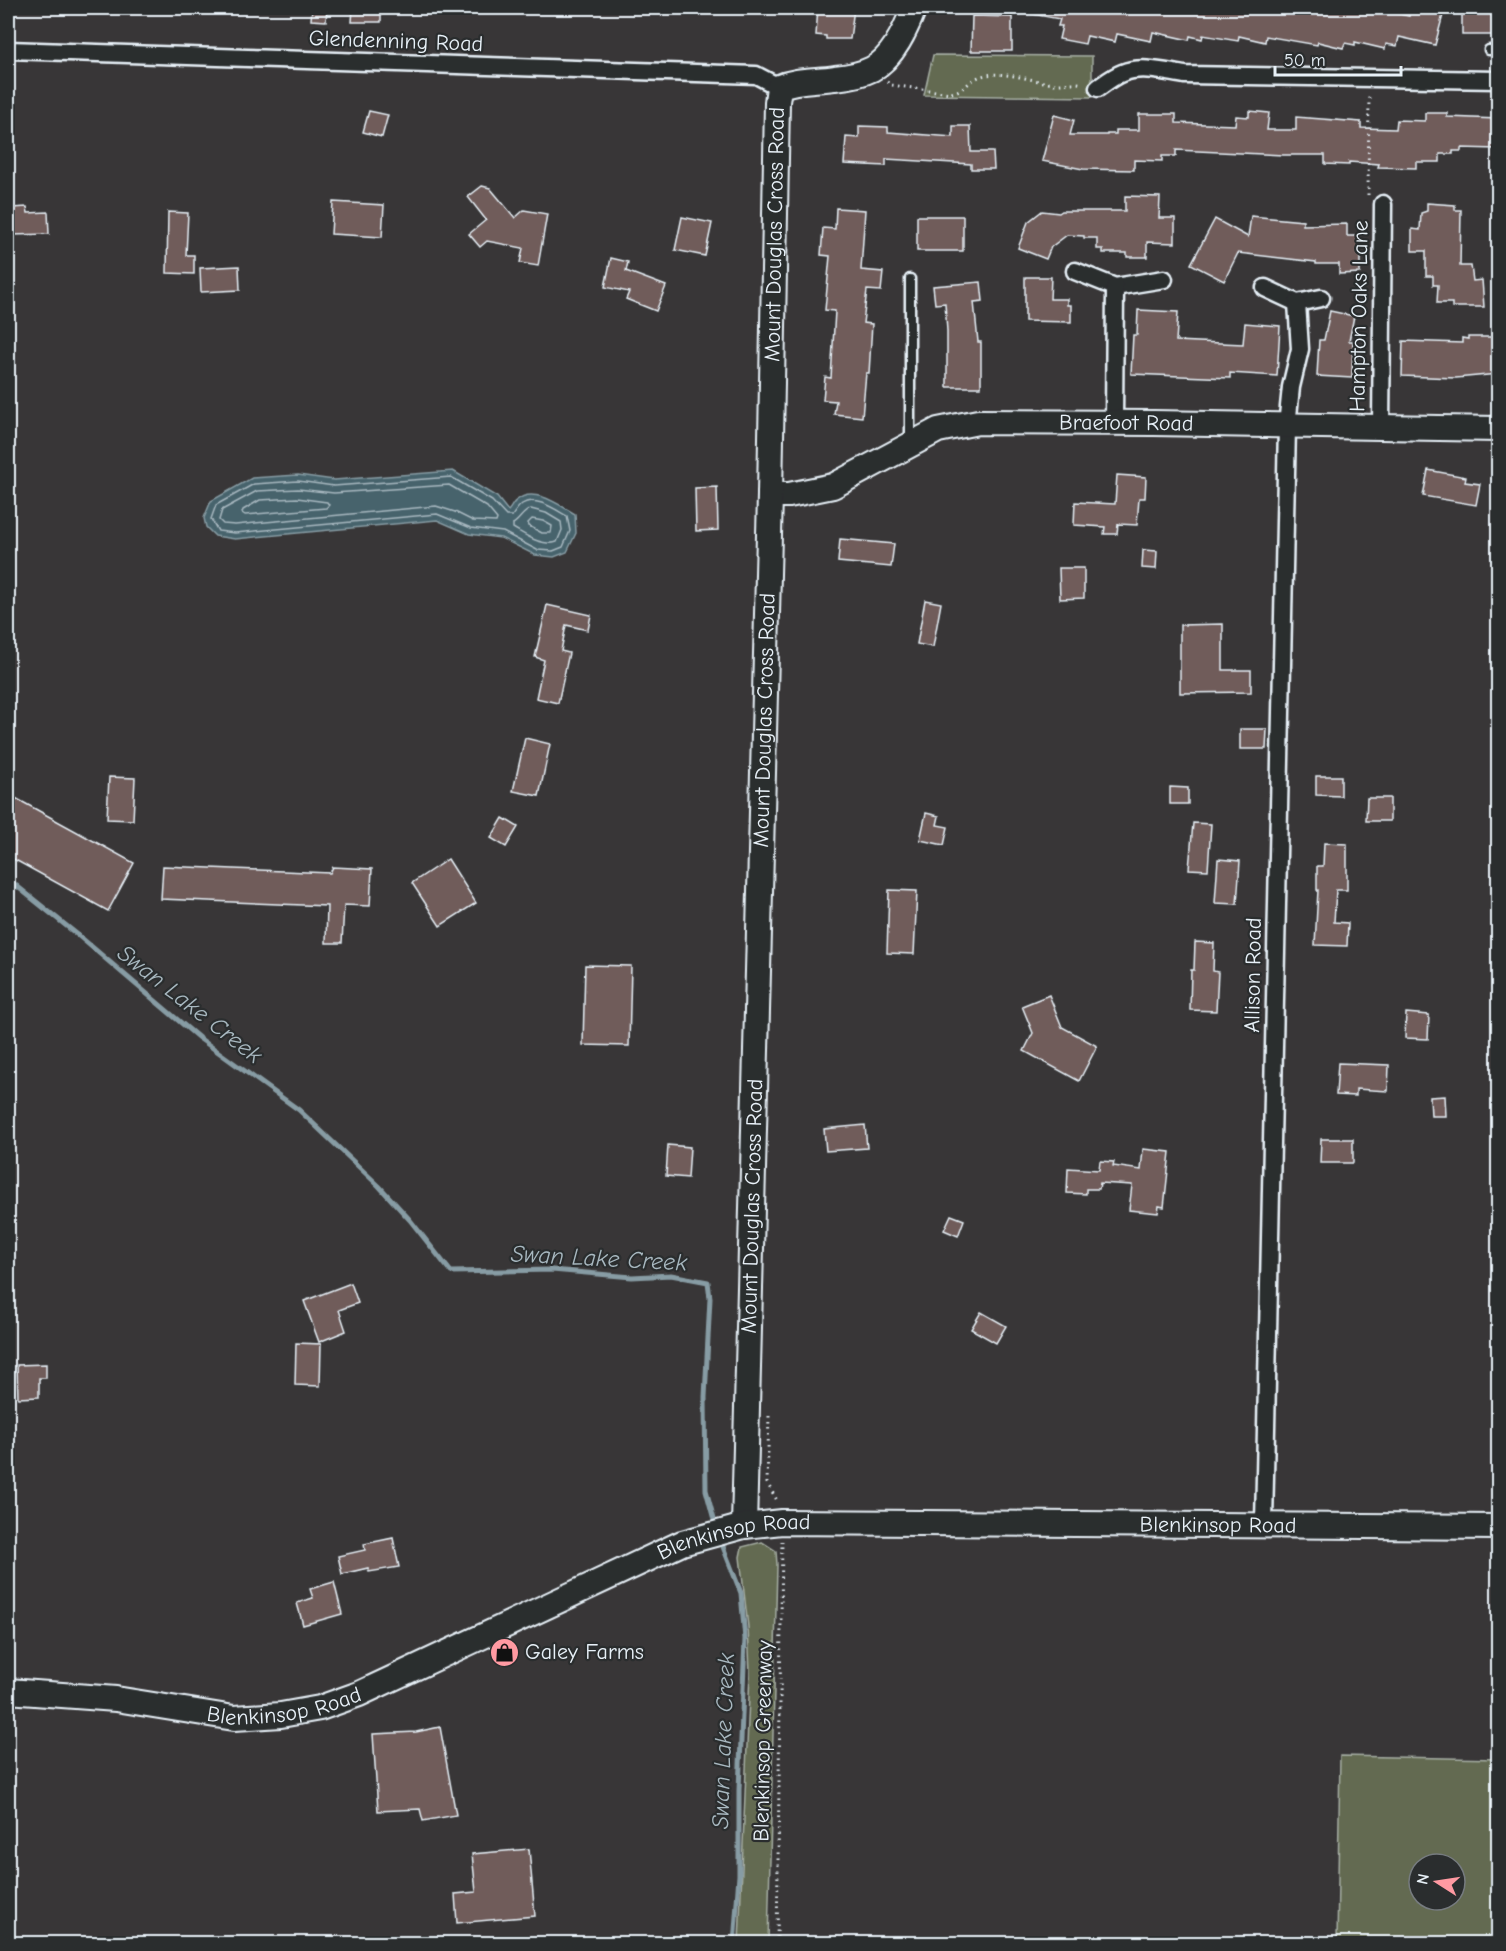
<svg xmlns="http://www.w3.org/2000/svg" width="1506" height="1951" font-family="'Comic Neue',sans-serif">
  <rect width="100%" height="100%" fill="#383637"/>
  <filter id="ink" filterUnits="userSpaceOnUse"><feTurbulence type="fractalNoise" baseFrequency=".0167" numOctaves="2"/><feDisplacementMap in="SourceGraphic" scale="12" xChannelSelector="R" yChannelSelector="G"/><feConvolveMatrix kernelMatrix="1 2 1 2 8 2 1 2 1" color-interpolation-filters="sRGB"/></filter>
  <g filter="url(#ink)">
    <g fill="#636b51" stroke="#a6aea4" stroke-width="1.5" fill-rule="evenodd">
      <path d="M 933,55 L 1092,56 L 1092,97 L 924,95 Z"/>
      <path d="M 762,1542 L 776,1551 L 777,1565 L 768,1943 L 739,1943 L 750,1672 L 748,1627 L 740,1557 L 742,1547 Z"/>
      <path d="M 1340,1756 L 1498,1759 L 1498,1943 L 1337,1943 ZM 1419,1864 L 1455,1864 L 1455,1900 L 1419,1900 Z"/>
    </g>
    <path fill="#47636c" stroke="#879ca4" stroke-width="1.5" d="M 453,471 L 497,497 L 508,511 C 511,508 513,502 517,500 C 534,486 559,505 575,514 L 576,533 L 567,552 L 554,557 L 535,555 L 501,538 L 469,534 L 437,520 L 235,539 L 215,536 L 206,527 L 204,518 L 211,501 L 252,478 L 298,475 L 334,480 Z"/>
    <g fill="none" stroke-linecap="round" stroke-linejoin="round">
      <g stroke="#a8b8c0" stroke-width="1.5">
        <path d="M 451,477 L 492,501 L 506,516 L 512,516 C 515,512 518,507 522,504 C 535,495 556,510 567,516 L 570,531 L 563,547 L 553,551 L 537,550 L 503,532 L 471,528 L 437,514 L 235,533 L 218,531 L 211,519 L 216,505 L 254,484 L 298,481 L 334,486 Z"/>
        <path d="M 449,485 L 487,507 L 497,519 L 496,522 L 473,521 L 455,512 L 436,506 L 235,525 L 223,524 L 219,520 L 222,510 L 257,491 L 298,489 L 334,493 Z"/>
        <path d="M 297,498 L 327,502 L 329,505 L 326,508 L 245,515 L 242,513 L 243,510 L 260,500 Z"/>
        <path d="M 531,509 L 546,513 L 561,522 L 562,530 L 557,542 C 541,547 526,535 513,528 L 513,524 C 520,520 523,511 531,509 Z"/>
        <path d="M 532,519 L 543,521 L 552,526 L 551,533 L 542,533 L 529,526 L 528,523 Z"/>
      </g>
      <g stroke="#879ca4" stroke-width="5">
        <path d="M 8,879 L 79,936 L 199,1038 L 299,1110 L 379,1186 L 410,1220 L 451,1272 L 552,1270 L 632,1277 L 671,1275 L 708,1282 L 710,1298 L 705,1397 L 706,1490 L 716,1527"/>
        <path d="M 720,1539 L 741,1593 L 745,1639 L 739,1790 L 739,1875 L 734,1944"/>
      </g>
    </g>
    <g fill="#6f5c5a" stroke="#e8f1f8" stroke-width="1.5">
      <path d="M 312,8 L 327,8 L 326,21 L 311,20 Z"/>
      <path d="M 353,8 L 381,8 L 381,22 L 352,22 Z"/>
      <path d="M 818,8 L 854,8 L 850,39 L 826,39 L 826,36 L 816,35 Z"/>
      <path d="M 1033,8 L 1355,8 L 1376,12 L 1377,9 L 1409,16 L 1411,8 L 1430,8 L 1444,11 L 1435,45 L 1399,37 L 1397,46 L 1386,44 L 1385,49 L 1355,42 L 1355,45 L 1345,43 L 1343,48 L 1318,42 L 1317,45 L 1266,36 L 1265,42 L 1239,36 L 1238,41 L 1203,35 L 1202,39 L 1190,36 L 1189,40 L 1153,32 L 1151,41 L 1117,34 L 1115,42 L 1087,36 L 1085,44 L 1059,39 L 1062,26 L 1058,26 L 1060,19 L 1032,14 Z"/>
      <rect x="1462" y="8" width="36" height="27"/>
      <path d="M 972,16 L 1012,17 L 1012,51 L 971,51 Z"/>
      <path d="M 369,111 L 388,115 L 382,137 L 363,132 Z"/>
      <path d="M 1249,111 L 1269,113 L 1267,130 L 1296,130 L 1296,117 L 1361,122 L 1361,128 L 1396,129 L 1397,120 L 1425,121 L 1425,113 L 1447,113 L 1447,117 L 1498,119 L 1498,149 L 1461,148 L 1461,151 L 1453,151 L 1453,154 L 1440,154 L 1440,162 L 1416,162 L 1416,168 L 1378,167 L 1379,164 L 1349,162 L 1349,165 L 1325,164 L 1325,155 L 1283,155 L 1176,150 L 1176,156 L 1162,156 L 1162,161 L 1134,160 L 1134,170 L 1083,169 L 1042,161 L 1054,115 L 1074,120 L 1070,135 L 1107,135 L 1107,134 L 1116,134 L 1116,130 L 1139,130 L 1139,114 L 1176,114 L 1176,123 L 1235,125 L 1236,116 L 1249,117 Z"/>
      <path d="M 859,126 L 888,127 L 888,132 L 953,137 L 953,126 L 970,126 L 971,152 L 993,152 L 994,169 L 971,169 L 971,164 L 886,159 L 886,166 L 844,164 L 846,137 L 859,138 Z"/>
      <path d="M 482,186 L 490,188 L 515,218 L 524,210 L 547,214 L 538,266 L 520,263 L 523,248 L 487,241 L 480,247 L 469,234 L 486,220 L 468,197 Z"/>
      <path d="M 1125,196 L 1160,197 L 1159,218 L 1175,218 L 1175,243 L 1147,242 L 1147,257 L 1127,257 L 1127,253 L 1103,253 L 1103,249 L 1097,249 L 1097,238 L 1084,238 L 1084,236 L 1067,235 L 1051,247 L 1046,259 L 1018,248 L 1028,222 L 1042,211 L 1059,213 L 1062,211 L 1125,211 Z"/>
      <path d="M 333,202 L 384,205 L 382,237 L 331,234 Z"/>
      <path d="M 1427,203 L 1455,205 L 1455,210 L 1461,210 L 1460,266 L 1471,266 L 1473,281 L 1482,280 L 1484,307 L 1452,307 L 1452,303 L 1437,303 L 1438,285 L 1433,285 L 1433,276 L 1426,276 L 1426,251 L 1412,251 L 1412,229 L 1420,230 L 1421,213 L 1427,211 Z"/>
      <path d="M 27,207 L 28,213 L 48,212 L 49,234 L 12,235 L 12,208 Z"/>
      <path d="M 836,208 L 865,210 L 861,270 L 883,272 L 881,291 L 867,290 L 863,323 L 872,324 L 869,373 L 866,373 L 862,417 L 834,414 L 836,401 L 823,400 L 825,377 L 831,378 L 835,311 L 825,310 L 830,256 L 821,255 L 823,228 L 835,229 Z"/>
      <path d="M 168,212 L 188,213 L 186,255 L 194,255 L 194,274 L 167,273 Z"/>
      <rect x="917" y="216" width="46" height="35"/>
      <path d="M 1251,216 L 1303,221 L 1303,225 L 1347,224 L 1347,236 L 1360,236 L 1360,273 L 1339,274 L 1339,264 L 1316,264 L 1316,262 L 1238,253 L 1224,281 L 1191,264 L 1215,219 L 1248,237 Z"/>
      <path d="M 682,217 L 712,223 L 705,256 L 675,250 Z"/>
      <path d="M 611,258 L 628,262 L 626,271 L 666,286 L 656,311 L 626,299 L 629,292 L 605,287 Z"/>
      <path d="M 239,266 L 240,290 L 201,292 L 200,268 Z"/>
      <path d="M 1025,277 L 1051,277 L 1050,299 L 1067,299 L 1067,305 L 1071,305 L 1071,322 L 1025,321 Z"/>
      <path d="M 981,282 L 983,301 L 974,302 L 978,342 L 981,342 L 981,387 L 947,387 L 947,331 L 945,303 L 935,304 L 933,286 Z"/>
      <path d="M 1138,310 L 1178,312 L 1176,341 L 1243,344 L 1245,323 L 1280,326 L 1277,376 L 1230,373 L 1230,378 L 1131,374 L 1133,335 L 1137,335 Z"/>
      <path d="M 1330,311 L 1354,316 L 1349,341 L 1353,341 L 1352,378 L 1317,376 L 1319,340 L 1324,340 Z"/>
      <path d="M 1468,337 L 1498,337 L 1498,374 L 1456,378 L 1402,376 L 1403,341 L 1462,343 L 1462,338 L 1468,339 Z"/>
      <path d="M 1428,470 L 1466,477 L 1465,482 L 1480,484 L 1476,505 L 1423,496 Z"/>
      <path d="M 1117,475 L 1146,477 L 1145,498 L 1139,498 L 1137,525 L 1118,524 L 1117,534 L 1104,534 L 1105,527 L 1074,525 L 1075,502 L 1115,504 Z"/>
      <path d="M 717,487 L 718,530 L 696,531 L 695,488 Z"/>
      <path d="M 840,539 L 894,544 L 891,567 L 838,562 Z"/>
      <path d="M 1143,550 L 1157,551 L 1156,569 L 1142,568 Z"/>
      <path d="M 1059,568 L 1084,568 L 1084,598 L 1060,599 Z"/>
      <path d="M 925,600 L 941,603 L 933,647 L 917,644 Z"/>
      <path d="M 547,605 L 591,615 L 588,630 L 566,625 L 561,651 L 569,653 L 558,703 L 536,698 L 544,660 L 535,657 Z"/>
      <path d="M 1223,624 L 1223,670 L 1251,670 L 1251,692 L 1180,693 L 1180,625 Z"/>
      <path d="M 1240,729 L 1267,729 L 1266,749 L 1240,749 Z"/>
      <path d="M 525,738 L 550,744 L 539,796 L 513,791 Z"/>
      <path d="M 1316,776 L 1341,776 L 1341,796 L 1316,795 Z"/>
      <path d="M 109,777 L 135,778 L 133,820 L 107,819 Z"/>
      <path d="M 1170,787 L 1188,788 L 1188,804 L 1170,804 Z"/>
      <path d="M 8,794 L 134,863 L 108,911 L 8,856 Z"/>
      <path d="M 1367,798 L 1390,798 L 1390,821 L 1366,821 Z"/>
      <path d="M 926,813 L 939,816 L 937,825 L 948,827 L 944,845 L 920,840 Z"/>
      <path d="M 503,818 L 518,827 L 506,847 L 491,838 Z"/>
      <path d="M 1193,823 L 1211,824 L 1208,870 L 1189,869 Z"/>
      <path d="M 1324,843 L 1347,844 L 1347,890 L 1336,890 L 1334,922 L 1348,923 L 1347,946 L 1315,945 L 1318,890 L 1317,890 L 1317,866 L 1323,866 Z"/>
      <path d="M 448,859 L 476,903 L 440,926 L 412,883 Z"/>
      <path d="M 1218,859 L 1240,861 L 1237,904 L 1215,903 Z"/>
      <path d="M 163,866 L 330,873 L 333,867 L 372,869 L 370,906 L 344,905 L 342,943 L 326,943 L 327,906 L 161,899 Z"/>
      <path d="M 889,890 L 917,891 L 914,954 L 887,953 Z"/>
      <path d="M 1195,942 L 1214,943 L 1213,971 L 1218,972 L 1216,1011 L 1190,1010 L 1191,970 L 1194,970 Z"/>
      <path d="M 585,965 L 631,966 L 629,1046 L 583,1045 Z"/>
      <path d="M 1049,995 L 1062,1027 L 1097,1046 L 1079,1081 L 1024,1051 L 1033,1033 L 1022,1006 Z"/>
      <path d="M 1406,1013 L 1429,1015 L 1428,1039 L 1405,1038 Z"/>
      <path d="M 1338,1063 L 1389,1065 L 1388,1091 L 1356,1089 L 1356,1096 L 1336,1095 Z"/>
      <path d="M 1445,1096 L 1446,1116 L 1431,1116 L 1430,1097 Z"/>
      <path d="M 865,1125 L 867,1148 L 826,1151 L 824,1129 Z"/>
      <path d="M 1321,1139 L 1353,1139 L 1353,1163 L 1320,1163 Z"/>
      <path d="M 668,1145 L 690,1147 L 688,1178 L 666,1176 Z"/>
      <path d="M 1143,1149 L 1170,1152 L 1164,1207 L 1159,1206 L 1158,1213 L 1129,1210 L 1132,1185 L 1100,1183 L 1099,1189 L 1086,1189 L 1086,1194 L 1067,1193 L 1068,1168 L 1099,1170 L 1100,1161 L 1114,1162 L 1113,1166 L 1141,1170 Z"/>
      <path d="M 951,1215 L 964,1220 L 958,1236 L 944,1230 Z"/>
      <path d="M 351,1283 L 358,1303 L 339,1310 L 346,1331 L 319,1342 L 304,1301 Z"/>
      <path d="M 981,1312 L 1006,1326 L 996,1343 L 971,1329 Z"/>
      <path d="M 296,1343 L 321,1344 L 320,1386 L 295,1385 Z"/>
      <path d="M 46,1364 L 46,1378 L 39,1378 L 39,1397 L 18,1398 L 17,1365 Z"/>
      <path d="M 393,1538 L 399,1567 L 369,1572 L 368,1568 L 342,1574 L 338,1556 L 365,1550 L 364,1544 Z"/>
      <path d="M 334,1582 L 342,1614 L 303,1625 L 297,1603 L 313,1598 L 310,1589 Z"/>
      <path d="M 440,1727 L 456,1815 L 423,1821 L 420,1809 L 378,1811 L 373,1734 L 416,1732 Z"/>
      <path d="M 529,1849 L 535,1916 L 457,1923 L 455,1894 L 476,1892 L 472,1854 Z"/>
    </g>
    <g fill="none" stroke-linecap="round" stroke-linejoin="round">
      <defs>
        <g id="lane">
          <path d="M 1489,50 L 1498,50"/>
          <path d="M 910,279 L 910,442"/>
        </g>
        <g id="street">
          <path d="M 8,50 L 756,75 L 779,87"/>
          <path d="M 1098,88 C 1105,83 1114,76 1122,73 C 1142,65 1165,72 1185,75 L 1498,80"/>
          <path d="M 1075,271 L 1115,287 L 1164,279"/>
          <path d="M 1265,288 L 1297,303 L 1321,298"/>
          <path d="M 1114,422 L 1115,287"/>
          <path d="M 1381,428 L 1383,204"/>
          <path d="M 1264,1524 L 1287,426 L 1291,387 L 1300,349 L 1297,303"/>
        </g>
        <g id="secondary">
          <path id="s1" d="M 770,495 L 789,495 L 833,486 L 938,430 L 978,422 L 1154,423 L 1498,429"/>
          <path id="s2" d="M 744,1526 L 770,495 L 777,102 L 779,87 C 797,79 816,81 835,78 C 846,77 862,74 872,69 C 893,58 906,29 914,8"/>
          <path id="s3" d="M 8,1691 L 116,1699 L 234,1718 L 281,1715 L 320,1708 L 359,1694 L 682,1543 L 744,1526 L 782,1522 L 1498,1527"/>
        </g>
      </defs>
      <use href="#lane" stroke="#e8f1f8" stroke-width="13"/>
      <use href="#street" stroke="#e8f1f8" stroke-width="21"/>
      <use href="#secondary" stroke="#e8f1f8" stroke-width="28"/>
      <g stroke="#e8f1f8" stroke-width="3" stroke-dasharray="1.5 4.5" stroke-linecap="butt">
        <path d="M 887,82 L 891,85 L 951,93 C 963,91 969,81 979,77 C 998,69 1034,81 1054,84 C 1064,85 1073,81 1082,84"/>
        <path d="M 1368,195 L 1369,93"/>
        <path d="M 769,1416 L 767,1483 L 778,1502"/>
        <path d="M 777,1944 L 782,1541"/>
      </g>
      <use href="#lane" stroke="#2a2d2e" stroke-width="8"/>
      <use href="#street" stroke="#2a2d2e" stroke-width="16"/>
      <use href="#secondary" stroke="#2a2d2e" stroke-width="24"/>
    </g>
  </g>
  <defs>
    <symbol id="shop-disc" viewBox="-11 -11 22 22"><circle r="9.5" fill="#ff9aa2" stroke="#2a2d2e"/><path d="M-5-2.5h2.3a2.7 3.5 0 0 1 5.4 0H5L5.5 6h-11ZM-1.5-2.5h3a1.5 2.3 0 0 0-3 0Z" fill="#111"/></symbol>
  </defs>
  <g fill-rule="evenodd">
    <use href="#shop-disc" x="488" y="1636" width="33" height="33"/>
  </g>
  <g text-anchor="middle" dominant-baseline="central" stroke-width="4.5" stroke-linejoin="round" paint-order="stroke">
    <g font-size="22" fill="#e8f1f8" stroke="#2a2d2e">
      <text transform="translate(396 41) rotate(2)">Glendenning Road</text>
      <text stroke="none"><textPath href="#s2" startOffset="1292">Mount Douglas Cross Road</textPath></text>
      <text transform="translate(1359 316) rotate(-89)">Hampton Oaks Lane</text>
      <text stroke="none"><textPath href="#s1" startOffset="372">Braefoot Road</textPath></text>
      <text stroke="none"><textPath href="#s2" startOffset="806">Mount Douglas Cross Road</textPath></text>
      <text transform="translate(1253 975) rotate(-89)">Allison Road</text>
      <text stroke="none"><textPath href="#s2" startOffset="320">Mount Douglas Cross Road</textPath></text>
      <text stroke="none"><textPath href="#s3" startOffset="1251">Blenkinsop Road</textPath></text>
      <text stroke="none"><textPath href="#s3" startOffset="765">Blenkinsop Road</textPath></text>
      <text stroke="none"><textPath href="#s3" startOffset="279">Blenkinsop Road</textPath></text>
      <text transform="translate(763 1741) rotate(-89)">Blenkinsop Greenway</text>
    </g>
    <g font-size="22" fill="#e8f1f8" stroke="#2a2d2e" text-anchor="start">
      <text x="525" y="1652">Galey Farms</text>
    </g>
    <g font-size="24" font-style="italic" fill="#a8b8c0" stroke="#2a2d2e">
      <text transform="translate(190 1004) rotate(38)">Swan Lake Creek</text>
      <text transform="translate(599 1258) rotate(3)">Swan Lake Creek</text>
      <text transform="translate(723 1741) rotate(-88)">Swan Lake Creek</text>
    </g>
  </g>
  <rect width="1506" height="1951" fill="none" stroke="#2a2d2e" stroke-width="30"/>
  <rect x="15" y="15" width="1476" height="1921" fill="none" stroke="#e8f1f8" stroke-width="2" filter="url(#ink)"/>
  <g transform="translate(1437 1882) rotate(282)"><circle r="28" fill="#2a2d2e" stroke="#767b7f" stroke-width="1.5"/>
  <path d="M0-4.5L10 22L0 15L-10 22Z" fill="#ff9aa2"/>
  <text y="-9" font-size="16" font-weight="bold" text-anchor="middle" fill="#e8f1f8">N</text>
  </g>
  <path d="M1275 66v9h126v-9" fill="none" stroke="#e8f1f8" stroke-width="3"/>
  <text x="1284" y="66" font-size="18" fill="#e8f1f8" stroke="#2a2d2e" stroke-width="4.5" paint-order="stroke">50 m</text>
</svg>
